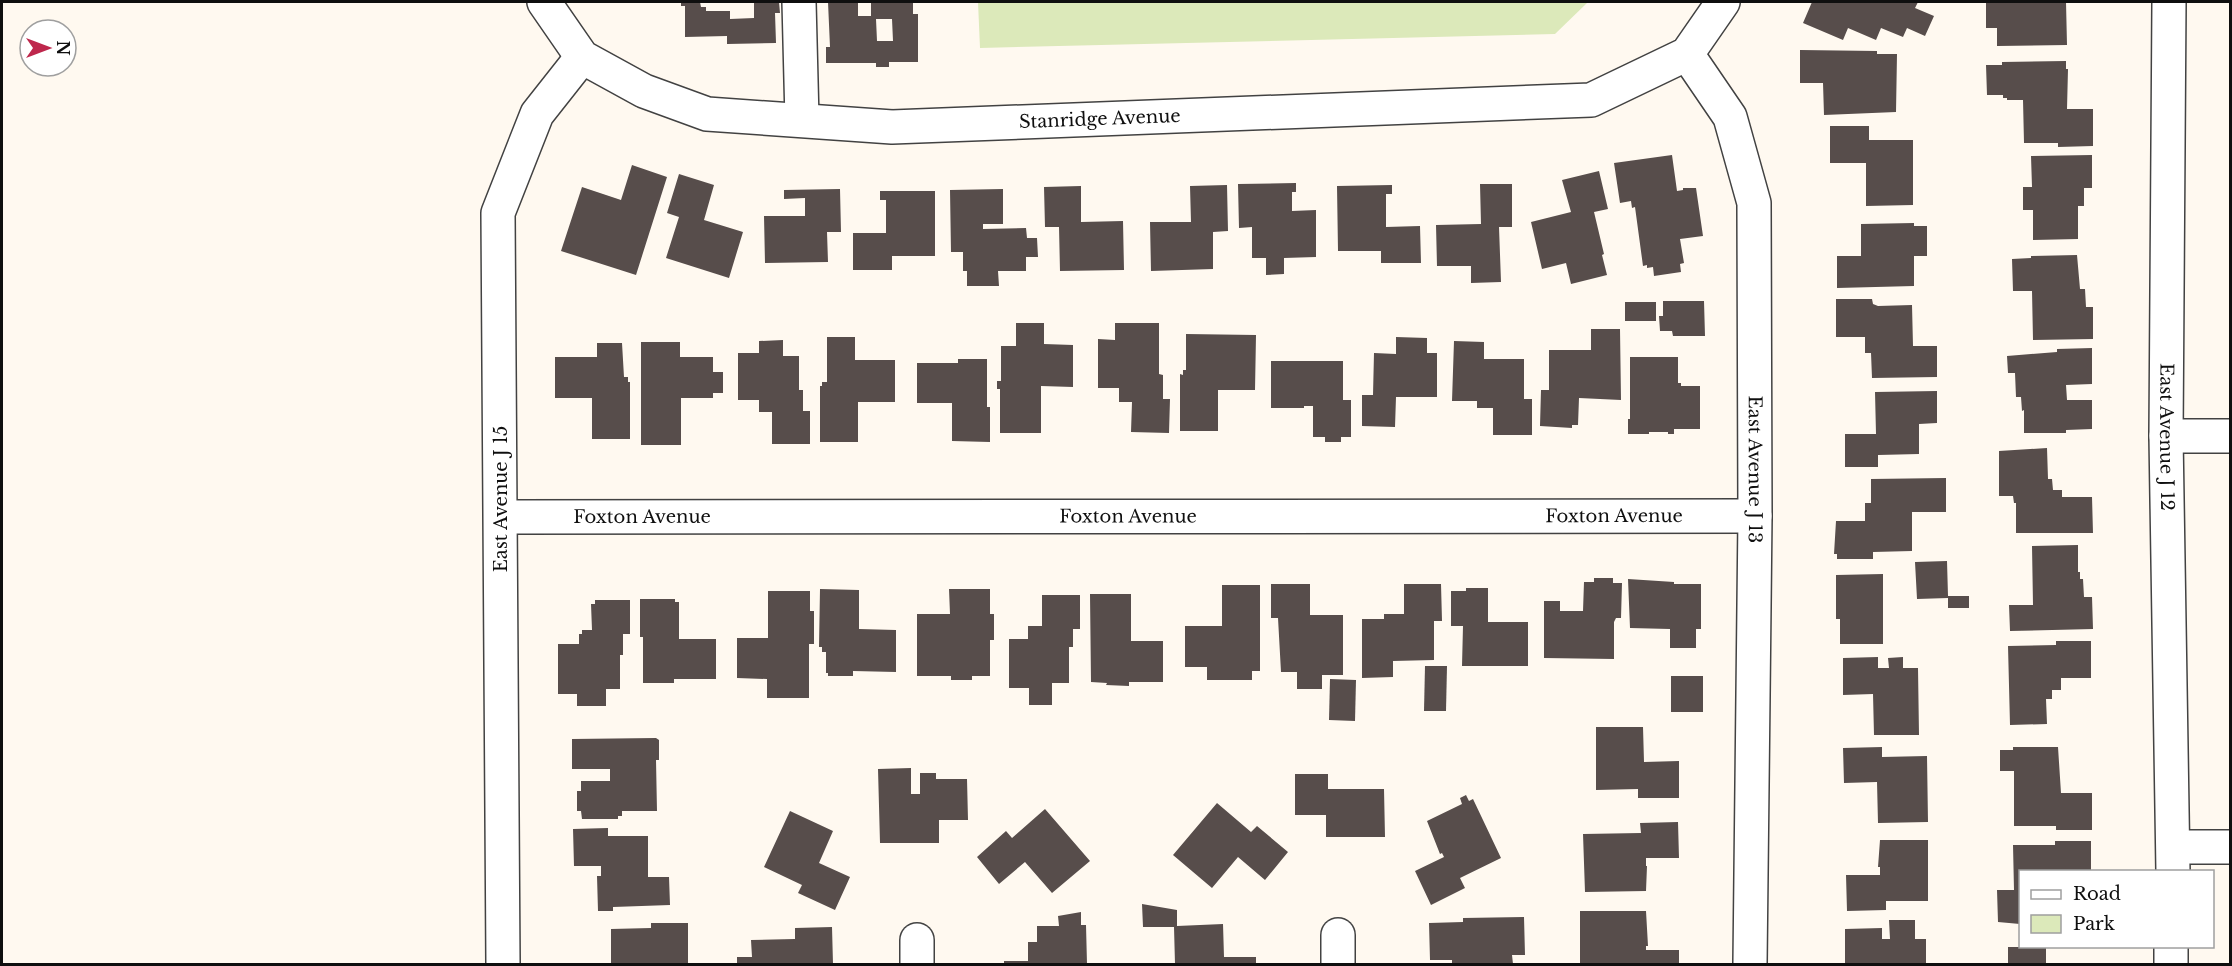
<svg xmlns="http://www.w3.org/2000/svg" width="2232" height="966" font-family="'Libre Baskerville',serif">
  <rect width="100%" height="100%" fill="#fff9f0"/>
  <path fill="#dce9ba" d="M 978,2 L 1588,2 L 1555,34 L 980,48 Z"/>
  <g fill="#574d4b" fill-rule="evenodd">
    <path d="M 681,2 L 700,2 L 701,7 L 706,7 L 706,11 L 730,11 L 730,19 L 754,18 L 754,2 L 779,2 L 780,13 L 775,13 L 776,43 L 727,44 L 727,36 L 685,37 L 685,6 L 681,6 Z"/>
    <path d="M 828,2 L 858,2 L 858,16 L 871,16 L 871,2 L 913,2 L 913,14 L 918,14 L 918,62 L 889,62 L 889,67 L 876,67 L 876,63 L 826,63 L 826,47 L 830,47 ZM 876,19 L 892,19 L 893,41 L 877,41 Z"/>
    <path d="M 1812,2 L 1918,2 L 1915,8 L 1934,16 L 1925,36 L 1907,28 L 1903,37 L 1881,28 L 1876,40 L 1848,28 L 1843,40 L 1803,23 Z"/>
    <path d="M 1986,2 L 2066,2 L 2067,45 L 1997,46 L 1997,28 L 1986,28 Z"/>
    <path d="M 1800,50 L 1877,51 L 1877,54 L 1897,54 L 1896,112 L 1824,115 L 1823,83 L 1800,83 Z"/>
    <path d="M 2066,61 L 2066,69 L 2068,69 L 2067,109 L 2093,109 L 2093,146 L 2058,147 L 2058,143 L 2024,143 L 2023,100 L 2007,100 L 2007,98 L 2003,98 L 2003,95 L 1987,95 L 1986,65 L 2002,65 L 2002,62 Z"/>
    <path d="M 1830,126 L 1869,126 L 1869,140 L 1913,140 L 1913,205 L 1866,206 L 1866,163 L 1830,163 Z"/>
    <path d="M 1672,155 L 1677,191 L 1683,190 L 1683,188 L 1696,188 L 1703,236 L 1680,239 L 1684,263 L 1680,264 L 1681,272 L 1654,276 L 1653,267 L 1647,268 L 1647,265 L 1643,266 L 1635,207 L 1632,208 L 1631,201 L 1620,203 L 1614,163 Z"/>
    <path d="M 2092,155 L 2092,188 L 2084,188 L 2084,206 L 2078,206 L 2078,239 L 2033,240 L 2033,210 L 2023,210 L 2023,187 L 2032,187 L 2031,156 Z"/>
    <path d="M 632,165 L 667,177 L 636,275 L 561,251 L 582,187 L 621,200 Z"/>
    <path d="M 1599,171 L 1608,209 L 1594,212 L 1604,254 L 1602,255 L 1607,275 L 1571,284 L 1566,263 L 1542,269 L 1531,222 L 1571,212 L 1562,180 Z"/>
    <path d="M 679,174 L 714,185 L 704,220 L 743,232 L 729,278 L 666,258 L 679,217 L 667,213 Z"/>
    <path d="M 1296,183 L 1296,192 L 1292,192 L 1292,211 L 1316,210 L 1316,257 L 1284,258 L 1284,274 L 1266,275 L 1266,258 L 1252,258 L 1252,227 L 1239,228 L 1238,184 Z"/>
    <path d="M 1480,184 L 1512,184 L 1512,227 L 1499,227 L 1501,282 L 1471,283 L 1471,266 L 1437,266 L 1436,225 L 1481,224 Z"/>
    <path d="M 1227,185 L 1228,231 L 1213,232 L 1213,269 L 1151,271 L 1150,222 L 1191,222 L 1190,186 Z"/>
    <path d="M 1392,185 L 1392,194 L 1386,194 L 1386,227 L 1420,226 L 1421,263 L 1381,263 L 1381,251 L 1338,251 L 1337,186 Z"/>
    <path d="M 1081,186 L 1081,222 L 1123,221 L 1124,270 L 1060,271 L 1059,227 L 1045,227 L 1044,187 Z"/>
    <path d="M 840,189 L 841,232 L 827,232 L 828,262 L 765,263 L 764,216 L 805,216 L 805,198 L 784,199 L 784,190 Z"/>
    <path d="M 1003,189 L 1003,224 L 983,224 L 983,229 L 1026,228 L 1027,238 L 1037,238 L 1038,257 L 1026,257 L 1026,271 L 998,271 L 999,286 L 967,286 L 967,271 L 963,271 L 963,252 L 951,252 L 950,190 Z"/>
    <path d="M 880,191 L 935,191 L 935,256 L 892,256 L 892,270 L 853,270 L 853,233 L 886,233 L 886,200 L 880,200 Z"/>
    <path d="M 1914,223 L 1914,226 L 1927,226 L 1927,256 L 1914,256 L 1914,286 L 1837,288 L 1837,256 L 1861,256 L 1861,224 Z"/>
    <path d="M 2077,255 L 2080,289 L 2085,289 L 2086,307 L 2093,307 L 2093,339 L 2033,340 L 2032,291 L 2013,291 L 2012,259 L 2031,258 L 2031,256 Z"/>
    <path d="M 1836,299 L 1872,299 L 1873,304 L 1878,306 L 1912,305 L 1913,346 L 1937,346 L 1937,377 L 1872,378 L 1871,353 L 1865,353 L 1865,337 L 1836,337 Z"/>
    <path d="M 1663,301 L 1704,301 L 1705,336 L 1673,336 L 1672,331 L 1660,331 L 1659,316 L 1663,316 Z"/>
    <rect x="1625" y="302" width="31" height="19"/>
    <path d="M 1016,323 L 1044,323 L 1044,344 L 1073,345 L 1073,387 L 1041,386 L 1041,433 L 1000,433 L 1000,389 L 997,389 L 997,381 L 1001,381 L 1001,346 L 1016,346 Z"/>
    <path d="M 1115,323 L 1159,323 L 1159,374 L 1163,375 L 1163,399 L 1170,399 L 1169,433 L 1131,432 L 1132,402 L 1119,402 L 1119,388 L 1098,388 L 1098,339 L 1115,340 Z"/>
    <path d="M 1591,329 L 1620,329 L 1621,400 L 1579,398 L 1578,425 L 1572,425 L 1572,428 L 1540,426 L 1541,390 L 1549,390 L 1549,350 L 1591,350 Z"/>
    <path d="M 1186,334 L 1256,335 L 1255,390 L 1218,390 L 1218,431 L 1180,431 L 1180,374 L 1183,375 L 1183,370 L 1186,370 Z"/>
    <path d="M 827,337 L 855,337 L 855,360 L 895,360 L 895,402 L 858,402 L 858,442 L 820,442 L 820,386 L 822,386 L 822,382 L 827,382 Z"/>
    <path d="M 1396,337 L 1427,338 L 1427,353 L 1437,353 L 1437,397 L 1396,397 L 1395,427 L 1362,426 L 1362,395 L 1373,395 L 1374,353 L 1396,354 Z"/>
    <path d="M 783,340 L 783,356 L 799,356 L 799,390 L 803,390 L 803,411 L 810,411 L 810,444 L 772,444 L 772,412 L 759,412 L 759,400 L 738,400 L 738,353 L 759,353 L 759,341 Z"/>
    <path d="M 1454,341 L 1484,342 L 1484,359 L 1524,359 L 1524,399 L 1532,399 L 1532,435 L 1493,435 L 1493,408 L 1477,408 L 1477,401 L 1452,401 Z"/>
    <path d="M 641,342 L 680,342 L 680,357 L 713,357 L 713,372 L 723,372 L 723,393 L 713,393 L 713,398 L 681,398 L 681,445 L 641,445 Z"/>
    <path d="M 597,343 L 622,343 L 624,377 L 628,377 L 628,382 L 630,382 L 630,439 L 592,439 L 592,398 L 555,398 L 555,357 L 597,357 Z"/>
    <path d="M 2092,348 L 2092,384 L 2066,385 L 2067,400 L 2092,400 L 2092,429 L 2066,430 L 2066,433 L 2024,433 L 2024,410 L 2022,411 L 2021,397 L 2016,397 L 2015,373 L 2008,373 L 2007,356 L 2057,352 L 2057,349 Z"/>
    <path d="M 1630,357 L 1678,357 L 1678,383 L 1681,383 L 1681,386 L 1700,386 L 1700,429 L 1674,429 L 1674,434 L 1668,434 L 1668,432 L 1649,432 L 1649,434 L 1628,434 L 1628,419 L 1630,419 Z"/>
    <path d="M 958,359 L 987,359 L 987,407 L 990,407 L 990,442 L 952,441 L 952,403 L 917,403 L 917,363 L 958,363 Z"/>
    <path d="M 1271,361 L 1343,361 L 1343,400 L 1351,400 L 1351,437 L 1341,437 L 1341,442 L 1325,442 L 1325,437 L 1313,437 L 1313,406 L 1304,406 L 1304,408 L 1271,408 Z"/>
    <path d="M 1937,391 L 1937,423 L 1919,424 L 1919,454 L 1878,455 L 1878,467 L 1845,467 L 1845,434 L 1876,434 L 1875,392 Z"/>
    <path d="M 2047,448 L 2048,479 L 2052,479 L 2053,490 L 2062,490 L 2062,497 L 2092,497 L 2093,533 L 2016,533 L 2016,503 L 2014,503 L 2013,496 L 1999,496 L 1999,451 Z"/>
    <path d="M 1946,478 L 1946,512 L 1912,512 L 1912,551 L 1873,552 L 1873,559 L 1837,559 L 1837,554 L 1834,554 L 1836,521 L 1865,521 L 1865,503 L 1871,503 L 1871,479 Z"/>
    <path d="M 2078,545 L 2078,572 L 2080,572 L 2080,579 L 2083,579 L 2084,597 L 2092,597 L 2093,629 L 2010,631 L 2009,605 L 2033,605 L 2032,546 Z"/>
    <path d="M 1947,561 L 1948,596 L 1969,596 L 1969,608 L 1948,608 L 1948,598 L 1917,599 L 1915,562 Z"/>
    <path d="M 1883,574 L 1883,644 L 1840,644 L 1840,619 L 1836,619 L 1836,575 Z"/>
    <path d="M 1594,578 L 1613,578 L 1613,583 L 1622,583 L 1621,618 L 1616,618 L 1614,622 L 1614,659 L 1544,658 L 1544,601 L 1560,601 L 1560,611 L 1583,611 L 1584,582 L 1594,582 Z"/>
    <path d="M 1628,579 L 1674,582 L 1674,584 L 1701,584 L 1701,629 L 1696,629 L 1696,648 L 1670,648 L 1670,629 L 1630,628 Z"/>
    <path d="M 1271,584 L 1310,584 L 1310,615 L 1343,615 L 1343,675 L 1322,675 L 1322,689 L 1297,689 L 1297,672 L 1281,672 L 1278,618 L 1271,618 Z"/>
    <path d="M 1404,584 L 1441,584 L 1442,621 L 1434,621 L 1434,660 L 1393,661 L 1393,677 L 1362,678 L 1362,619 L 1384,619 L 1384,614 L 1404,614 Z"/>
    <path d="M 1222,585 L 1260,585 L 1260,671 L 1252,671 L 1252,680 L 1207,680 L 1207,667 L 1185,667 L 1185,626 L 1222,626 Z"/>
    <path d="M 1466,588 L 1488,588 L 1488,622 L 1528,622 L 1528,666 L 1462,666 L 1463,626 L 1451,626 L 1451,591 L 1466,591 Z"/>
    <path d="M 820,589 L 859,590 L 859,629 L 896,630 L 896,672 L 853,671 L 853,676 L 828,676 L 828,673 L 826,673 L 826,652 L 822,652 L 822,647 L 819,647 Z"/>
    <path d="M 949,589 L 990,589 L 990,614 L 994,614 L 994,640 L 990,640 L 990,676 L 972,676 L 972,680 L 951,680 L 951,676 L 917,676 L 917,614 L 950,614 Z"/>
    <path d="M 768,591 L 810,591 L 810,611 L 814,611 L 814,644 L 809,644 L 809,698 L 767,698 L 767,679 L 737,678 L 737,638 L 768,638 Z"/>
    <path d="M 1090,594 L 1131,594 L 1131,641 L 1163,641 L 1163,682 L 1129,682 L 1129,686 L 1106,685 L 1107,683 L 1091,682 Z"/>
    <path d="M 1042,595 L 1080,595 L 1080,629 L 1073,629 L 1073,647 L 1069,647 L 1069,683 L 1052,683 L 1052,705 L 1029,705 L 1029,688 L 1009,688 L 1009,639 L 1028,639 L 1028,626 L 1042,626 Z"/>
    <path d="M 640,599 L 675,599 L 675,602 L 679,602 L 679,639 L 716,639 L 716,679 L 674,679 L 674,683 L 643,683 L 643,637 L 640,637 Z"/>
    <path d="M 595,600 L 630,600 L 630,634 L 623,634 L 623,655 L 620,655 L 620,689 L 606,689 L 606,706 L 577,706 L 577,694 L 558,694 L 558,644 L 579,644 L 579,634 L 582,634 L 582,630 L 592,630 L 591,604 L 595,604 Z"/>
    <path d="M 2056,641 L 2091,641 L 2091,678 L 2061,678 L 2061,690 L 2052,690 L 2052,699 L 2046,699 L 2047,724 L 2010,725 L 2008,646 L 2056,645 Z"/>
    <path d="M 1878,657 L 1878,668 L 1889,668 L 1888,658 L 1903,657 L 1903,668 L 1918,668 L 1919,735 L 1874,735 L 1873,694 L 1843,695 L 1843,658 Z"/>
    <path d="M 1425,666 L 1447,666 L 1446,711 L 1424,711 Z"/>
    <rect x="1671" y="676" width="32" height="36"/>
    <path d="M 1330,679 L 1356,680 L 1355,721 L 1329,720 Z"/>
    <path d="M 1596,727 L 1643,727 L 1644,762 L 1679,761 L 1679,798 L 1638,798 L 1638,789 L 1596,790 Z"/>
    <path d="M 656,738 L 659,740 L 659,760 L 656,760 L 657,811 L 622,811 L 622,816 L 618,816 L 618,819 L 582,819 L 581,811 L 577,811 L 577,791 L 581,791 L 581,781 L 610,781 L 610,769 L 572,769 L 572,739 Z"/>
    <path d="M 1882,747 L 1882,757 L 1927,756 L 1928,822 L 1878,823 L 1877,782 L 1844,783 L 1843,748 Z"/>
    <path d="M 2013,747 L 2058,747 L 2061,793 L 2092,793 L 2092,830 L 2056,830 L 2056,826 L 2014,826 L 2014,771 L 2000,771 L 2000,750 L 2013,750 Z"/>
    <path d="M 911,768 L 911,794 L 920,794 L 920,773 L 936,773 L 936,779 L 967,779 L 968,820 L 939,820 L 939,843 L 880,843 L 878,769 Z"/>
    <path d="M 1295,774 L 1328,774 L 1328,789 L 1384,789 L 1385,837 L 1326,837 L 1326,815 L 1295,815 Z"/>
    <path d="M 1466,795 L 1469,801 L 1473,799 L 1501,858 L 1460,878 L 1465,888 L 1431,905 L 1415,871 L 1444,857 L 1442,853 L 1440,854 L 1427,821 L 1462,804 L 1460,798 Z"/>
    <path d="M 1217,803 L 1251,832 L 1257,826 L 1288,852 L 1265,880 L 1238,857 L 1212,888 L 1173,855 Z"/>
    <path d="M 1045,809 L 1090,861 L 1052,893 L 1025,862 L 999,884 L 977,857 L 1006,831 L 1012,838 Z"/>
    <path d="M 790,811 L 833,831 L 819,863 L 850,877 L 835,910 L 798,893 L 802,885 L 764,867 Z"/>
    <path d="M 1678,822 L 1679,858 L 1646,858 L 1646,866 L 1647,866 L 1646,891 L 1585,892 L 1583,834 L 1641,833 L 1640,823 Z"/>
    <path d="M 608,828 L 608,836 L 648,836 L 648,877 L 669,877 L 670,905 L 613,907 L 613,911 L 598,911 L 597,876 L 601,876 L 601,866 L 574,866 L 573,829 Z"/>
    <path d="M 1880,840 L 1928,840 L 1928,901 L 1886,901 L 1886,910 L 1847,911 L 1846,875 L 1880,875 L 1880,867 L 1878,867 Z"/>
    <path d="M 2055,841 L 2091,841 L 2091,872 L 2020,872 L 2020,924 L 1998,922 L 1997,890 L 2014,890 L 2013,845 L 2055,845 Z"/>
    <path d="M 1142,904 L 1177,910 L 1177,926 L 1223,924 L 1224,957 L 1256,957 L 1256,964 L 1175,964 L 1174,927 L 1143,927 Z"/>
    <path d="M 1580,911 L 1646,911 L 1648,946 L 1646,946 L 1646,950 L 1679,950 L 1679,964 L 1580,964 Z"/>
    <path d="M 1081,912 L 1081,925 L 1086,925 L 1087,964 L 1004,964 L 1004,961 L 1028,961 L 1028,942 L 1037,942 L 1037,926 L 1059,926 L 1058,916 Z"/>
    <path d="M 1524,917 L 1525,955 L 1512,955 L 1513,964 L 1452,964 L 1452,960 L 1430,960 L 1429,923 L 1463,922 L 1463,918 Z"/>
    <path d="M 1889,920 L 1915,920 L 1915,939 L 1926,939 L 1926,964 L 1845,964 L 1845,929 L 1882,928 L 1882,939 L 1890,939 Z"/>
    <path d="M 651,923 L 688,923 L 688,964 L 611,964 L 611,929 L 651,928 Z"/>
    <path d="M 832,927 L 833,964 L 737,964 L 737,957 L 752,957 L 751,940 L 795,939 L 795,928 Z"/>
    <rect x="2008" y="947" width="38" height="17"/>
  </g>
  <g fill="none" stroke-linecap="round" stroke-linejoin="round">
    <defs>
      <g id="minor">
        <path id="s1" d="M 544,2 L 582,57 L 644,91 L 707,114 L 892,127 L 1591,100 L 1687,54 L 1723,2"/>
        <path d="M 799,2 L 802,120"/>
        <path id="s2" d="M 2169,2 L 2166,436 L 2173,872"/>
        <path id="s3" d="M 1687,54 L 1730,117 L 1754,203 L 1755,516 L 1750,964"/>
        <path d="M 2166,436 L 2230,436"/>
        <path id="s4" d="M 501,517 L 1755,516"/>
        <path d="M 2174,847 L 2230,847"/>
        <path d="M 1338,935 L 1338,964"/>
        <path d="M 917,940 L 917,964"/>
        <path d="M 503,964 L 498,213 L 537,114 L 582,57"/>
        <path d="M 2171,964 L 2171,946"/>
      </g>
    </defs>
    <use href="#minor" stroke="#424242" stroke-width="36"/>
    <use href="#minor" stroke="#fff" stroke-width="33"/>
  </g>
  <g text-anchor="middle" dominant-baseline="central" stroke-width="6" stroke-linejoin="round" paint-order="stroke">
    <g font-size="18" fill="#0f0f0f" stroke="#fff">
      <text stroke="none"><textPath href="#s1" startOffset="598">Stanridge Avenue</textPath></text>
      <text stroke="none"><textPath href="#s2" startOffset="435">East Avenue J 12</textPath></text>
      <text stroke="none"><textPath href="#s3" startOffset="432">East Avenue J 13</textPath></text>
      <text transform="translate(501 499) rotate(-90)">East Avenue J 15</text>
      <text stroke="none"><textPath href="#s4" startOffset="627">Foxton Avenue</textPath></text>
      <text stroke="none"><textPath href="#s4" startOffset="1113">Foxton Avenue</textPath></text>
      <text stroke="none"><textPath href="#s4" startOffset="141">Foxton Avenue</textPath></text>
    </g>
  </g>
  <rect width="2232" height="966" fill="none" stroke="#0f0f0f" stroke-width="6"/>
  <rect x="2019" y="870" width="195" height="78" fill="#ffffff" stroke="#9f9f9f" stroke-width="1.5"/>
  <rect x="2031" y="890" width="30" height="9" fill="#ffffff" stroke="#9f9f9f" stroke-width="1.5"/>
  <text x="2073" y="900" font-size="18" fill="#0f0f0f">Road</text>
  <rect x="2031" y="915" width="30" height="18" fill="#dce9ba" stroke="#9f9f9f" stroke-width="1.5"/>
  <text x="2073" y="930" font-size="18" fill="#0f0f0f">Park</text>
  <g transform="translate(48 48) rotate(90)"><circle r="28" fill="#ffffff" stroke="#9f9f9f" stroke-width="1.5"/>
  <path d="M0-4.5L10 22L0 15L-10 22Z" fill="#be274c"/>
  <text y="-9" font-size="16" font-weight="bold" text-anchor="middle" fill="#0f0f0f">N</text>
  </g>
</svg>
